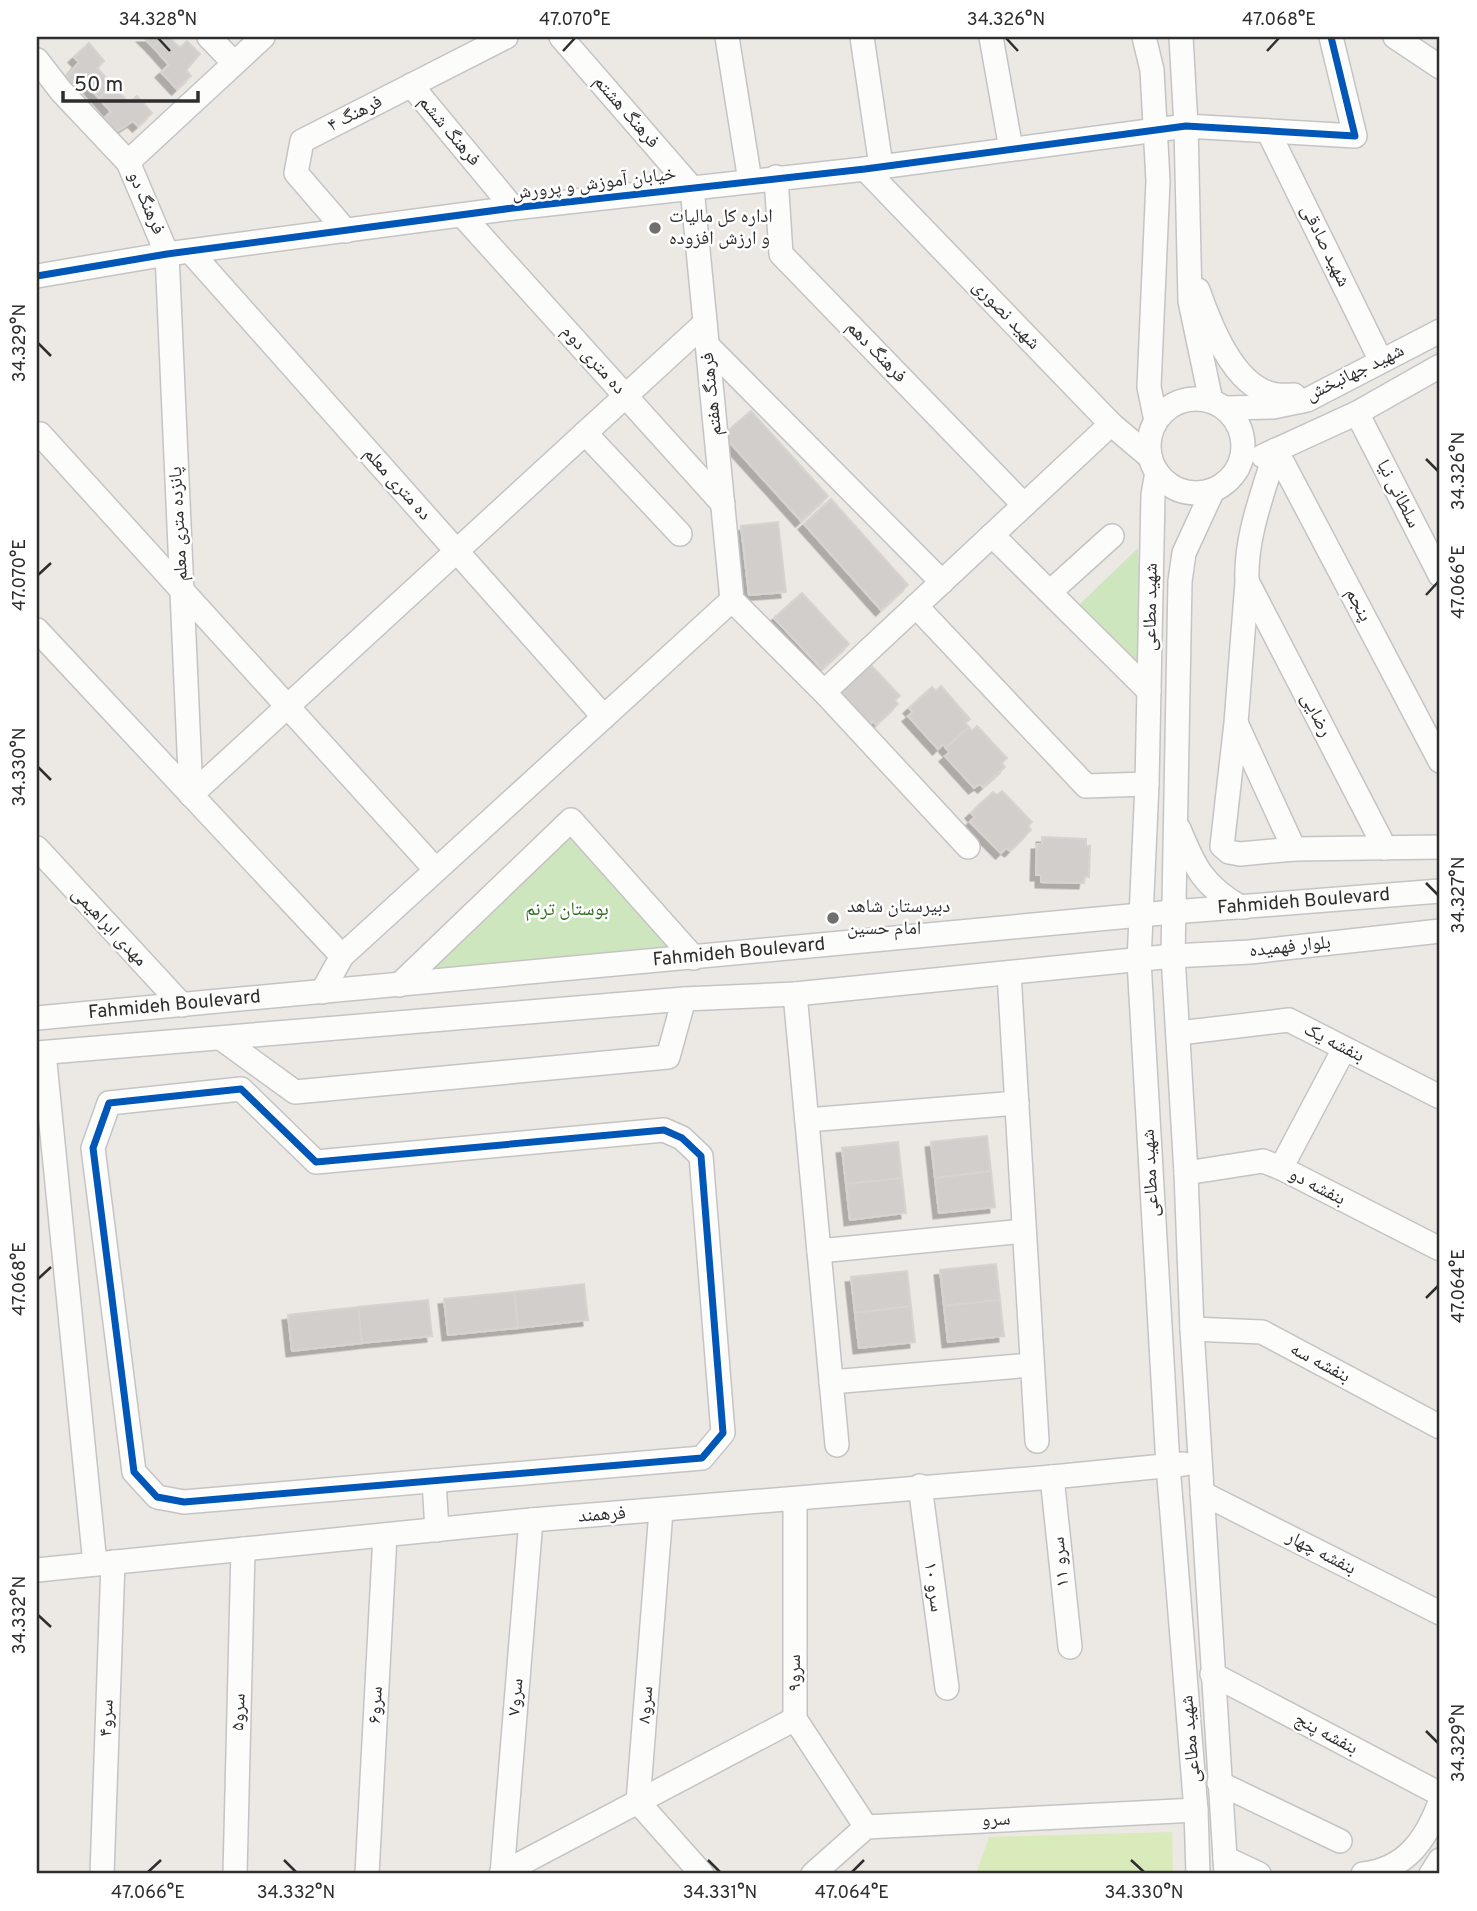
<svg xmlns="http://www.w3.org/2000/svg" width="1477" height="1911" font-family="Overpass,'Noto Naskh Arabic',sans-serif">
  <defs>
    <filter id="shadow"><feDropShadow dx="-5.5" dy="5.5" stdDeviation="0" flood-color="#0004"/></filter>
  </defs>
  <rect width="100%" height="100%" fill="#ece8e4"/>
  <g fill="#cee6be">
    <path d="M 1138,548 L 1143,670 L 1079,605 Z"/>
    <path d="M 570,835 L 676,951 L 423,975 Z"/>
  </g>
  <path fill="#d9eabb" d="M 1172,1832 L 1173,1874 L 976,1874 L 989,1837 Z"/>
  <g fill="#d1cecb" stroke="#d7d4d0" stroke-width="2" filter="url(#shadow)">
    <path d="M 143,37 L 164,37 L 153,47 Z"/>
    <path d="M 164,37 L 169,37 L 180,48 L 187,41 L 200,54 L 186,70 L 191,76 L 177,89 L 161,72 L 169,65 L 153,47 Z"/>
    <path d="M 89,43 L 104,61 L 97,68 L 113,85 L 99,98 L 86,84 L 78,92 L 66,78 L 79,62 L 74,57 Z"/>
    <path d="M 113,85 L 129,103 L 137,96 L 152,113 L 138,126 L 133,121 L 115,133 L 103,119 L 111,112 L 99,98 Z"/>
    <path d="M 751,411 L 828,496 L 801,521 L 723,435 Z"/>
    <path d="M 831,499 L 908,585 L 881,610 L 804,524 Z"/>
    <path d="M 778,522 L 786,592 L 749,595 L 741,526 Z"/>
    <path d="M 802,593 L 849,644 L 822,669 L 774,618 Z"/>
    <path d="M 870,664 L 900,696 L 895,700 L 898,704 L 876,725 L 873,721 L 868,726 L 838,694 Z"/>
    <path d="M 941,686 L 970,719 L 965,723 L 969,727 L 946,748 L 943,744 L 938,749 L 908,716 L 913,712 L 909,708 L 932,687 L 936,691 Z"/>
    <path d="M 977,726 L 1007,758 L 1002,763 L 1005,767 L 983,787 L 980,784 L 974,788 L 945,756 L 950,752 L 946,748 L 969,727 L 972,731 Z"/>
    <path d="M 1002,791 L 1032,822 L 1028,826 L 1031,830 L 1010,851 L 1006,848 L 1001,853 L 970,822 L 975,817 L 971,813 L 993,792 L 997,795 Z"/>
    <path d="M 1042,837 L 1086,839 L 1086,846 L 1090,846 L 1089,877 L 1085,876 L 1084,883 L 1041,882 L 1041,875 L 1036,875 L 1037,844 L 1042,844 Z"/>
    <path d="M 987,1136 L 991,1171 L 935,1178 L 931,1142 Z"/>
    <path d="M 898,1142 L 902,1178 L 846,1184 L 842,1148 Z"/>
    <path d="M 991,1171 L 995,1207 L 939,1213 L 935,1178 Z"/>
    <path d="M 902,1178 L 906,1213 L 850,1220 L 846,1184 Z"/>
    <path d="M 996,1264 L 1000,1300 L 944,1306 L 940,1270 Z"/>
    <path d="M 907,1271 L 911,1306 L 855,1313 L 851,1277 Z"/>
    <path d="M 584,1284 L 588,1320 L 518,1328 L 514,1292 Z"/>
    <path d="M 514,1292 L 518,1328 L 448,1335 L 444,1299 Z"/>
    <path d="M 428,1300 L 432,1336 L 362,1343 L 358,1307 Z"/>
    <path d="M 1000,1300 L 1004,1336 L 948,1342 L 944,1306 Z"/>
    <path d="M 911,1306 L 915,1342 L 859,1348 L 855,1313 Z"/>
    <path d="M 358,1307 L 362,1343 L 292,1351 L 288,1315 Z"/>
  </g>
  <g fill="none" stroke-linecap="round" stroke-linejoin="round">
    <defs>
      <g id="minor">
        <path d="M 209,37 L 234,63"/>
        <path d="M 561,37 L 692,188 L 732,600"/>
        <path d="M 727,37 L 750,181"/>
        <path d="M 862,37 L 881,166"/>
        <path d="M 991,37 L 1011,149"/>
        <path d="M 1144,37 L 1152,70 L 1158,181 L 1149,387 L 1156,421"/>
        <path d="M 1181,37 L 1186,126 L 1190,301 L 1211,401"/>
        <path d="M 1395,37 L 1440,67"/>
        <path d="M 37,60 L 61,91 L 128,162 L 167,254 L 191,795"/>
        <path d="M 411,85 L 513,208"/>
        <path d="M 1268,131 L 1381,361"/>
        <path d="M 128,162 L 263,37"/>
        <path d="M 865,169 L 1111,424 L 1150,457"/>
        <path d="M 776,177 L 781,254 L 1024,505"/>
        <path d="M 463,216 L 723,504"/>
        <path d="M 346,231 L 296,173 L 302,141 L 506,37"/>
        <path d="M 190,251 L 604,717"/>
        <path d="M 37,276 L 167,254 L 513,208 L 865,169 L 1186,126 L 1355,136 L 1331,37"/>
        <path d="M 1198,290 C 1210,324 1233,385 1272,394 C 1279,396 1287,395 1294,395"/>
        <path d="M 707,345 L 942,582"/>
        <circle cx="1196" cy="446" r="47"/>
        <path d="M 1225,408 L 1273,407 L 1307,400 L 1440,331"/>
        <path d="M 1357,413 L 1440,575"/>
        <path d="M 585,433 L 680,534"/>
        <path d="M 40,434 L 436,870"/>
        <path d="M 1276,450 C 1263,493 1245,537 1247,582 L 1236,723 L 1222,846 L 1229,852 L 1240,854 L 1294,849 L 1440,847"/>
        <path d="M 1276,450 L 1440,761"/>
        <path d="M 1263,456 L 1357,413 L 1440,366"/>
        <path d="M 1157,472 L 1153,495 L 1147,784 L 1139,961 L 1168,1465 L 1196,1810 L 1198,1874"/>
        <path d="M 1213,490 L 1184,553 L 1180,581 L 1173,956 L 1186,1173 L 1192,1329 L 1226,1874"/>
        <path d="M 992,535 L 1149,691"/>
        <path d="M 1248,583 L 1385,848"/>
        <path d="M 1050,592 L 1112,536"/>
        <path d="M 732,600 L 824,692 L 968,847"/>
        <path d="M 916,606 L 1086,786 L 1147,784"/>
        <path d="M 37,630 L 342,956"/>
        <path d="M 824,692 L 1111,424"/>
        <path d="M 1237,725 L 1294,849"/>
        <path d="M 191,795 L 705,323"/>
        <path d="M 1179,829 C 1195,868 1203,885 1240,907 L 1244,907"/>
        <path d="M 37,848 L 182,1005"/>
        <path d="M 1009,973 L 1037,1441"/>
        <path d="M 399,985 L 571,820 L 694,958"/>
        <path d="M 322,992 L 342,956 L 732,600"/>
        <path d="M 795,994 L 837,1445"/>
        <path id="s1" d="M 37,1018 L 1173,912 L 1440,891"/>
        <path d="M 1179,1033 L 1289,1020 L 1440,1097"/>
        <path d="M 222,1039 L 295,1092 L 668,1057 L 684,999"/>
        <path d="M 37,1053 L 684,999 L 795,994 L 1173,956 L 1250,952 L 1440,931"/>
        <path d="M 44,1053 L 95,1564"/>
        <path d="M 241,1089 L 316,1162 L 664,1130 L 682,1138 L 701,1156 L 723,1433 L 702,1458 L 184,1502 L 157,1497 L 134,1472 L 93,1148 L 109,1103 Z"/>
        <path d="M 807,1120 L 1017,1103"/>
        <path d="M 1281,1168 L 1344,1049"/>
        <path d="M 1186,1173 L 1263,1161 L 1281,1168 L 1440,1249"/>
        <path d="M 819,1251 L 1024,1231"/>
        <path d="M 1192,1329 L 1262,1332 L 1440,1427"/>
        <path d="M 831,1382 L 1031,1365"/>
        <path d="M 1052,1477 L 1070,1647"/>
        <path d="M 434,1481 L 437,1530"/>
        <path d="M 920,1486 L 947,1688"/>
        <path d="M 1202,1493 L 1440,1613"/>
        <path d="M 795,1499 L 795,1719 L 866,1827"/>
        <path d="M 661,1511 L 638,1802 L 702,1874"/>
        <path d="M 37,1570 L 531,1520 L 1052,1477 L 1184,1464"/>
        <path d="M 1212,1674 L 1440,1794"/>
        <path d="M 1219,1783 L 1340,1841"/>
        <path d="M 1225,1858 L 1259,1874"/>
        <path d="M 102,1874 L 113,1562"/>
        <path d="M 235,1874 L 243,1549"/>
        <path d="M 367,1874 L 385,1535"/>
        <path d="M 501,1874 L 795,1719"/>
        <path d="M 502,1874 L 531,1520"/>
        <path d="M 813,1874 L 866,1827 L 1196,1810"/>
        <path d="M 1363,1874 C 1406,1869 1426,1840 1440,1802"/>
        <path d="M 1431,1874 L 1440,1860"/>
      </g>
    </defs>
    <use href="#minor" stroke="#c5c4c5" stroke-width="26"/>
    <use href="#minor" stroke="#fcfcfb" stroke-width="23"/>
    <defs>
      <g id="cycleway">
        <path d="M 37,276 L 167,254 L 513,208 L 865,169 L 1186,126 L 1355,136 L 1331,37"/>
        <path d="M 241,1089 L 316,1162 L 664,1130 L 682,1138 L 701,1156 L 723,1433 L 702,1458 L 184,1502 L 157,1497 L 134,1472 L 93,1148 L 109,1103 Z"/>
      </g>
    </defs>
    <use href="#cycleway" stroke="#fff" stroke-width="11"/>
    <use href="#cycleway" stroke="#0057b8" stroke-width="7"/>
  </g>
  <path fill="none" stroke="#2e2e2e" stroke-width="2.5" d="M 158,38 L 170,51M 1006,38 L 1018,51M 563,51 L 575,38M 1267,51 L 1279,38M 38,343 L 51,356M 1426,459 L 1438,471M 38,575 L 51,563M 1426,595 L 1438,582M 38,767 L 51,780M 1426,883 L 1438,895M 38,1279 L 51,1267M 1426,1298 L 1438,1286M 38,1615 L 51,1627M 1426,1731 L 1438,1743M 284,1860 L 296,1872M 708,1860 L 720,1872M 1131,1860 L 1144,1872M 148,1872 L 161,1860M 852,1872 L 864,1860"/>
  <g fill="#706f6e" stroke="#fff" stroke-width="2.5">
    <circle cx="655" cy="228" r="7"/>
    <circle cx="833" cy="918" r="7"/>
  </g>
  <g text-anchor="middle" dominant-baseline="central" stroke-width="5" stroke-linejoin="round" paint-order="stroke">
    <g font-size="19" fill="#2e2e2e" stroke="#fff">
      <text transform="translate(626 112) rotate(49)">فرهنگ هشتم</text>
      <text transform="translate(355 114) rotate(-27)">فرهنگ ۴</text>
      <text transform="translate(449 131) rotate(50)">فرهنگ ششم</text>
      <text transform="translate(594 184) rotate(-7)">خیابان آموزش و پرورش</text>
      <text transform="translate(146 203) rotate(67)">فرهنگ دو</text>
      <text transform="translate(1325 246) rotate(64)">شهید صادقی</text>
      <text transform="translate(1006 315) rotate(46)">شهید نصوری</text>
      <text transform="translate(876 352) rotate(46)">فرهنگ دهم</text>
      <text transform="translate(593 360) rotate(48)">ده متری دوم</text>
      <text transform="translate(1355 373) rotate(-26)">شهید جهانبخش</text>
      <text transform="translate(712 394) rotate(-96)">فرهنگ هفتم</text>
      <text transform="translate(397 484) rotate(48)">ده متری معلم</text>
      <text transform="translate(1398 494) rotate(63)">سلطانی نیا</text>
      <text transform="translate(179 524) rotate(-93)">پانزده متری معلم</text>
      <text transform="translate(1358 605) rotate(62)">پنجم</text>
      <text transform="translate(1151 607) rotate(-89)">شهید مطاعی</text>
      <text transform="translate(1316 715) rotate(63)">رضایی</text>
      <text stroke="none"><textPath href="#s1" startOffset="1272">Fahmideh Boulevard</textPath></text>
      <text transform="translate(109 927) rotate(47)">مهدی ابراهیمی</text>
      <text transform="translate(1290 947) rotate(-6)">بلوار فهمیده</text>
      <text stroke="none"><textPath href="#s1" startOffset="705">Fahmideh Boulevard</textPath></text>
      <text stroke="none"><textPath href="#s1" startOffset="138">Fahmideh Boulevard</textPath></text>
      <text transform="translate(1334 1043) rotate(27)">بنفشه یک</text>
      <text transform="translate(1151 1173) rotate(-93)">شهید مطاعی</text>
      <text transform="translate(1317 1187) rotate(27)">بنفشه دو</text>
      <text transform="translate(1320 1363) rotate(28)">بنفشه سه</text>
      <text transform="translate(602 1515) rotate(-4)">فرهمند</text>
      <text transform="translate(1321 1553) rotate(27)">بنفشه چهار</text>
      <text transform="translate(1061 1562) rotate(-96)">۱۱ سرو</text>
      <text transform="translate(933 1587) rotate(82)">سرو ۱۰</text>
      <text transform="translate(795 1673) rotate(-90)">سرو۹</text>
      <text transform="translate(516 1697) rotate(-85)">سرو۷</text>
      <text transform="translate(376 1705) rotate(-87)">سرو۶</text>
      <text transform="translate(646 1705) rotate(-86)">سرو۸</text>
      <text transform="translate(239 1712) rotate(-88)">سرو۵</text>
      <text transform="translate(107 1718) rotate(-88)">سرو۴</text>
      <text transform="translate(1326 1734) rotate(28)">بنفشه پنج</text>
      <text transform="translate(1191 1739) rotate(-95)">شهید مطاعی</text>
      <text transform="translate(996 1820) rotate(-3)">سرو</text>
    </g>
    <g font-size="19" fill="#2e2e2e" stroke="#fff" text-anchor="start">
      <text x="669" y="217">اداره کل مالیات<tspan x="669" dy="22">و ارزش افزوده</tspan></text>
      <text x="847" y="907">دبیرستان شاهد<tspan x="847" dy="22">امام حسین</tspan></text>
    </g>
    <g font-size="19" fill="#2c6e1b" stroke="#fff">
      <text x="567" y="910">بوستان ترنم</text>
    </g>
  </g>
  <rect width="1477" height="1911" fill="none" stroke="#ffffff" stroke-width="77"/>
  <path d="M63 91v10h135v-10" fill="none" stroke="#2e2e2e" stroke-width="3.5"/>
  <text x="74" y="91" font-size="21" fill="#2e2e2e" stroke="#ffffff" stroke-width="5" paint-order="stroke">50 m</text>
  <rect x="38" y="38" width="1400" height="1834" fill="none" stroke="#2e2e2e" stroke-width="2.5"/>
  <g font-size="18" text-anchor="middle" fill="#2e2e2e">
    <text x="158" y="25">34.328°N</text>
    <text x="575" y="25">47.070°E</text>
    <text x="1006" y="25">34.326°N</text>
    <text x="1279" y="25">47.068°E</text>
    <text transform="translate(19 343) rotate(-90)" y="6">34.329°N</text>
    <text transform="translate(1458 471) rotate(-90)" y="6">34.326°N</text>
    <text transform="translate(19 575) rotate(-90)" y="6">47.070°E</text>
    <text transform="translate(1458 582) rotate(-90)" y="6">47.066°E</text>
    <text transform="translate(19 767) rotate(-90)" y="6">34.330°N</text>
    <text transform="translate(1458 895) rotate(-90)" y="6">34.327°N</text>
    <text transform="translate(19 1279) rotate(-90)" y="6">47.068°E</text>
    <text transform="translate(1458 1286) rotate(-90)" y="6">47.064°E</text>
    <text transform="translate(19 1615) rotate(-90)" y="6">34.332°N</text>
    <text transform="translate(1458 1743) rotate(-90)" y="6">34.329°N</text>
    <text x="148" y="1898">47.066°E</text>
    <text x="296" y="1898">34.332°N</text>
    <text x="720" y="1898">34.331°N</text>
    <text x="852" y="1898">47.064°E</text>
    <text x="1144" y="1898">34.330°N</text>
  </g>
</svg>
